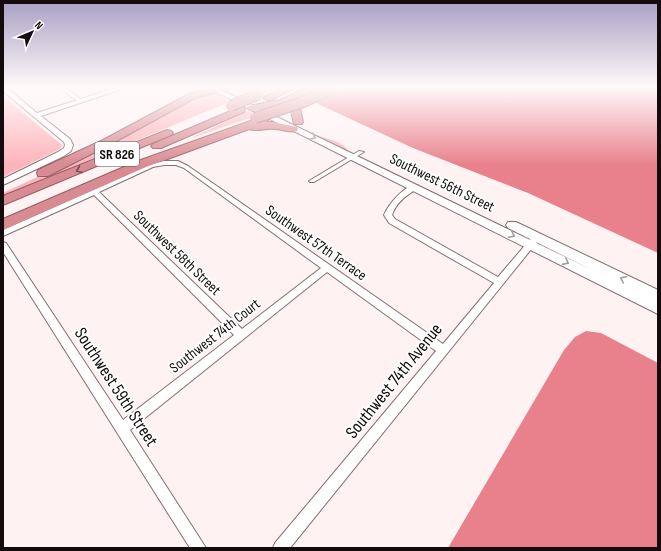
<svg xmlns="http://www.w3.org/2000/svg" width="661" height="551" font-family="'Sofia Sans Condensed',sans-serif">
  <rect width="100%" height="100%" fill="#fef2f3"/>
  <g fill="#fdb4ba">
    <path d="M 214,92 L 229,102 L 3,196 L 3,193 L 87,154 L 202,95 Z"/>
    <path d="M 3,96 L 62,145 L 60,149 L 3,177 Z"/>
    <path d="M 248,111 L 258,115 L 189,139 Z"/>
    <path d="M 279,116 C 289,121 298,127 307,132 C 320,138 342,139 349,152 L 276,118 Z"/>
  </g>
  <g fill="#e8818c">
    <path d="M 341,88 L 658,88 L 658,253 L 528,193 L 413,148 L 316,103 Z"/>
    <path d="M 586,331 L 601,333 L 658,363 L 658,548 L 448,548 L 564,350 L 575,337 Z"/>
  </g>
  <g fill="none" stroke-linecap="round" stroke-linejoin="round">
    <defs>
      <g id="minor">
        <path d="M 59,88 L 65,88 L 84,101 L 79,102 Z"/>
        <path d="M 359,151 L 364,152 L 314,182 L 310,182 L 309,181 Z"/>
        <path d="M 164,161 L 178,161 L 188,166 L 443,344 L 494,283 L 389,223 L 384,215 C 388,205 405,184 417,185 L 417,189 C 406,195 396,203 392,215 L 395,219 L 498,277 L 534,235 L 537,234 L 541,237 L 290,548 L 273,548 L 275,543 L 436,351 L 327,272 L 130,430 L 206,548 L 190,548 L 3,252 L 3,242 L 6,243 L 123,420 L 234,335 L 94,195 L 3,236 L 3,230 L 149,165 ZM 164,165 L 176,165 L 184,168 L 321,268 L 242,329 L 99,192 L 153,167 Z"/>
      </g>
      <path id="tertiary" d="M 3,88 L 7,88 L 37,113 L 115,88 L 125,88 L 41,116 L 70,139 L 73,145 L 71,151 L 64,156 L 3,185 L 3,179 L 58,152 L 64,148 L 65,145 L 64,142 L 3,91 Z"/>
      <path id="secondary" d="M 208,88 L 217,88 L 592,270 L 508,228 L 506,225 L 508,222 L 516,222 L 658,290 L 658,314 Z"/>
      <g id="motorway">
        <path d="M 209,88 L 229,88 L 227,90 L 195,98 L 111,144 L 48,176 L 38,176 L 37,173 L 38,170 L 103,140 L 189,94 Z"/>
        <path d="M 282,88 L 295,88 L 271,100 L 268,101 L 263,98 Z"/>
        <path d="M 306,88 L 318,88 L 307,95 L 300,107 L 303,122 L 302,124 L 294,124 L 290,107 L 293,102 L 275,108 L 276,113 L 266,122 L 273,122 L 297,127 L 298,129 L 297,131 C 289,133 282,129 274,129 C 266,128 257,132 249,129 L 146,167 L 3,230 L 3,219 L 138,161 L 259,118 L 266,112 L 265,110 L 252,111 L 247,108 L 248,106 L 280,100 Z"/>
        <path d="M 240,107 L 244,108 L 245,110 L 244,112 L 161,148 L 153,148 L 151,146 L 153,144 Z"/>
        <path d="M 167,130 L 171,131 L 173,133 L 171,135 L 3,205 L 3,196 Z"/>
      </g>
    </defs>
    <use href="#minor" stroke="#876e70" stroke-width="2"/>
    <use href="#tertiary" stroke="#876e70" stroke-width="2"/>
    <use href="#secondary" stroke="#876e70" stroke-width="2"/>
    <use href="#motorway" stroke="#935e63" stroke-width="2"/>
    <use href="#minor" fill="#fff" fill-rule="evenodd"/>
    <use href="#tertiary" fill="#fff" fill-rule="evenodd"/>
    <use href="#secondary" fill="#fff" fill-rule="evenodd"/>
    <use href="#motorway" fill="#d88b92" fill-rule="evenodd"/>
    <defs>
      <g id="motorway-bridge">
        <path d="M 231,106 L 259,94"/>
        <path d="M 255,118 L 303,102 L 333,88"/>
      </g>
    </defs>
    <use href="#motorway-bridge" stroke="#935e63" stroke-width="12" stroke-linecap="butt"/>
    <use href="#motorway-bridge" stroke="#d88b92" stroke-width="10"/>
  </g>
  <defs><path id="oneway-chevron" d="M-2-3.5L2.5 0L-2 3.5" fill="none" stroke-width="1.6" stroke-linecap="round" stroke-linejoin="round"/></defs>
  <g stroke="#a19d9e">
    <use href="#oneway-chevron" transform="translate(313 137) rotate(25)"/>
    <use href="#oneway-chevron" transform="translate(512 235) rotate(27)"/>
    <use href="#oneway-chevron" transform="translate(566 262) rotate(26)"/>
    <use href="#oneway-chevron" transform="translate(623 279) rotate(-154)"/>
  </g>
  <use stroke="#764b4f" href="#oneway-chevron" transform="translate(79 170) rotate(157)"/>
  <linearGradient id="sky" x2="0" y2="1"><stop stop-color="#a8a0c3"/><stop offset="0.53" stop-color="#fff9fa"/><stop offset="1" stop-color="#fff9fa" stop-opacity="0"/></linearGradient>
  <rect width="661" height="165" fill="url(#sky)"/>
  <g text-anchor="middle" dominant-baseline="central" stroke-width="4" stroke-linejoin="round" paint-order="stroke">
    <rect fill="#fff" stroke="#5a5455" stroke-width="1" x="95" y="142" width="44" height="24" rx="3"/>
    <g font-size="14" font-weight="bold" fill="#140b0c">
      <text x="117" y="154">SR 826</text>
    </g>
    <g font-size="15" fill="#140b0c" stroke="#fff">
      <text transform="translate(442 183) rotate(26)">Southwest 56th Street</text>
      <text transform="translate(316 243) rotate(35)">Southwest 57th Terrace</text>
      <text transform="translate(177 253) rotate(44)">Southwest 58th Street</text>
      <text transform="translate(215 336) rotate(-38)">Southwest 74th Court</text>
    </g>
    <g font-size="18" fill="#140b0c" stroke="#fff">
      <text transform="translate(394 381) rotate(-51)">Southwest 74th Avenue</text>
      <text transform="translate(116 387) rotate(57)">Southwest 59th Street</text>
    </g>
  </g>
  <rect width="661" height="551" fill="none" stroke="#140b0c" stroke-width="8"/>
  <g transform="translate(32 32) rotate(46)" stroke="#ffffff" stroke-width="3" paint-order="stroke">
  <path d="M0-3L7 15L0 10L-7 15Z" fill="#140b0c"/>
  <text y="-6" font-size="11" font-weight="bold" text-anchor="middle" fill="#140b0c">N</text>
  </g>
</svg>
